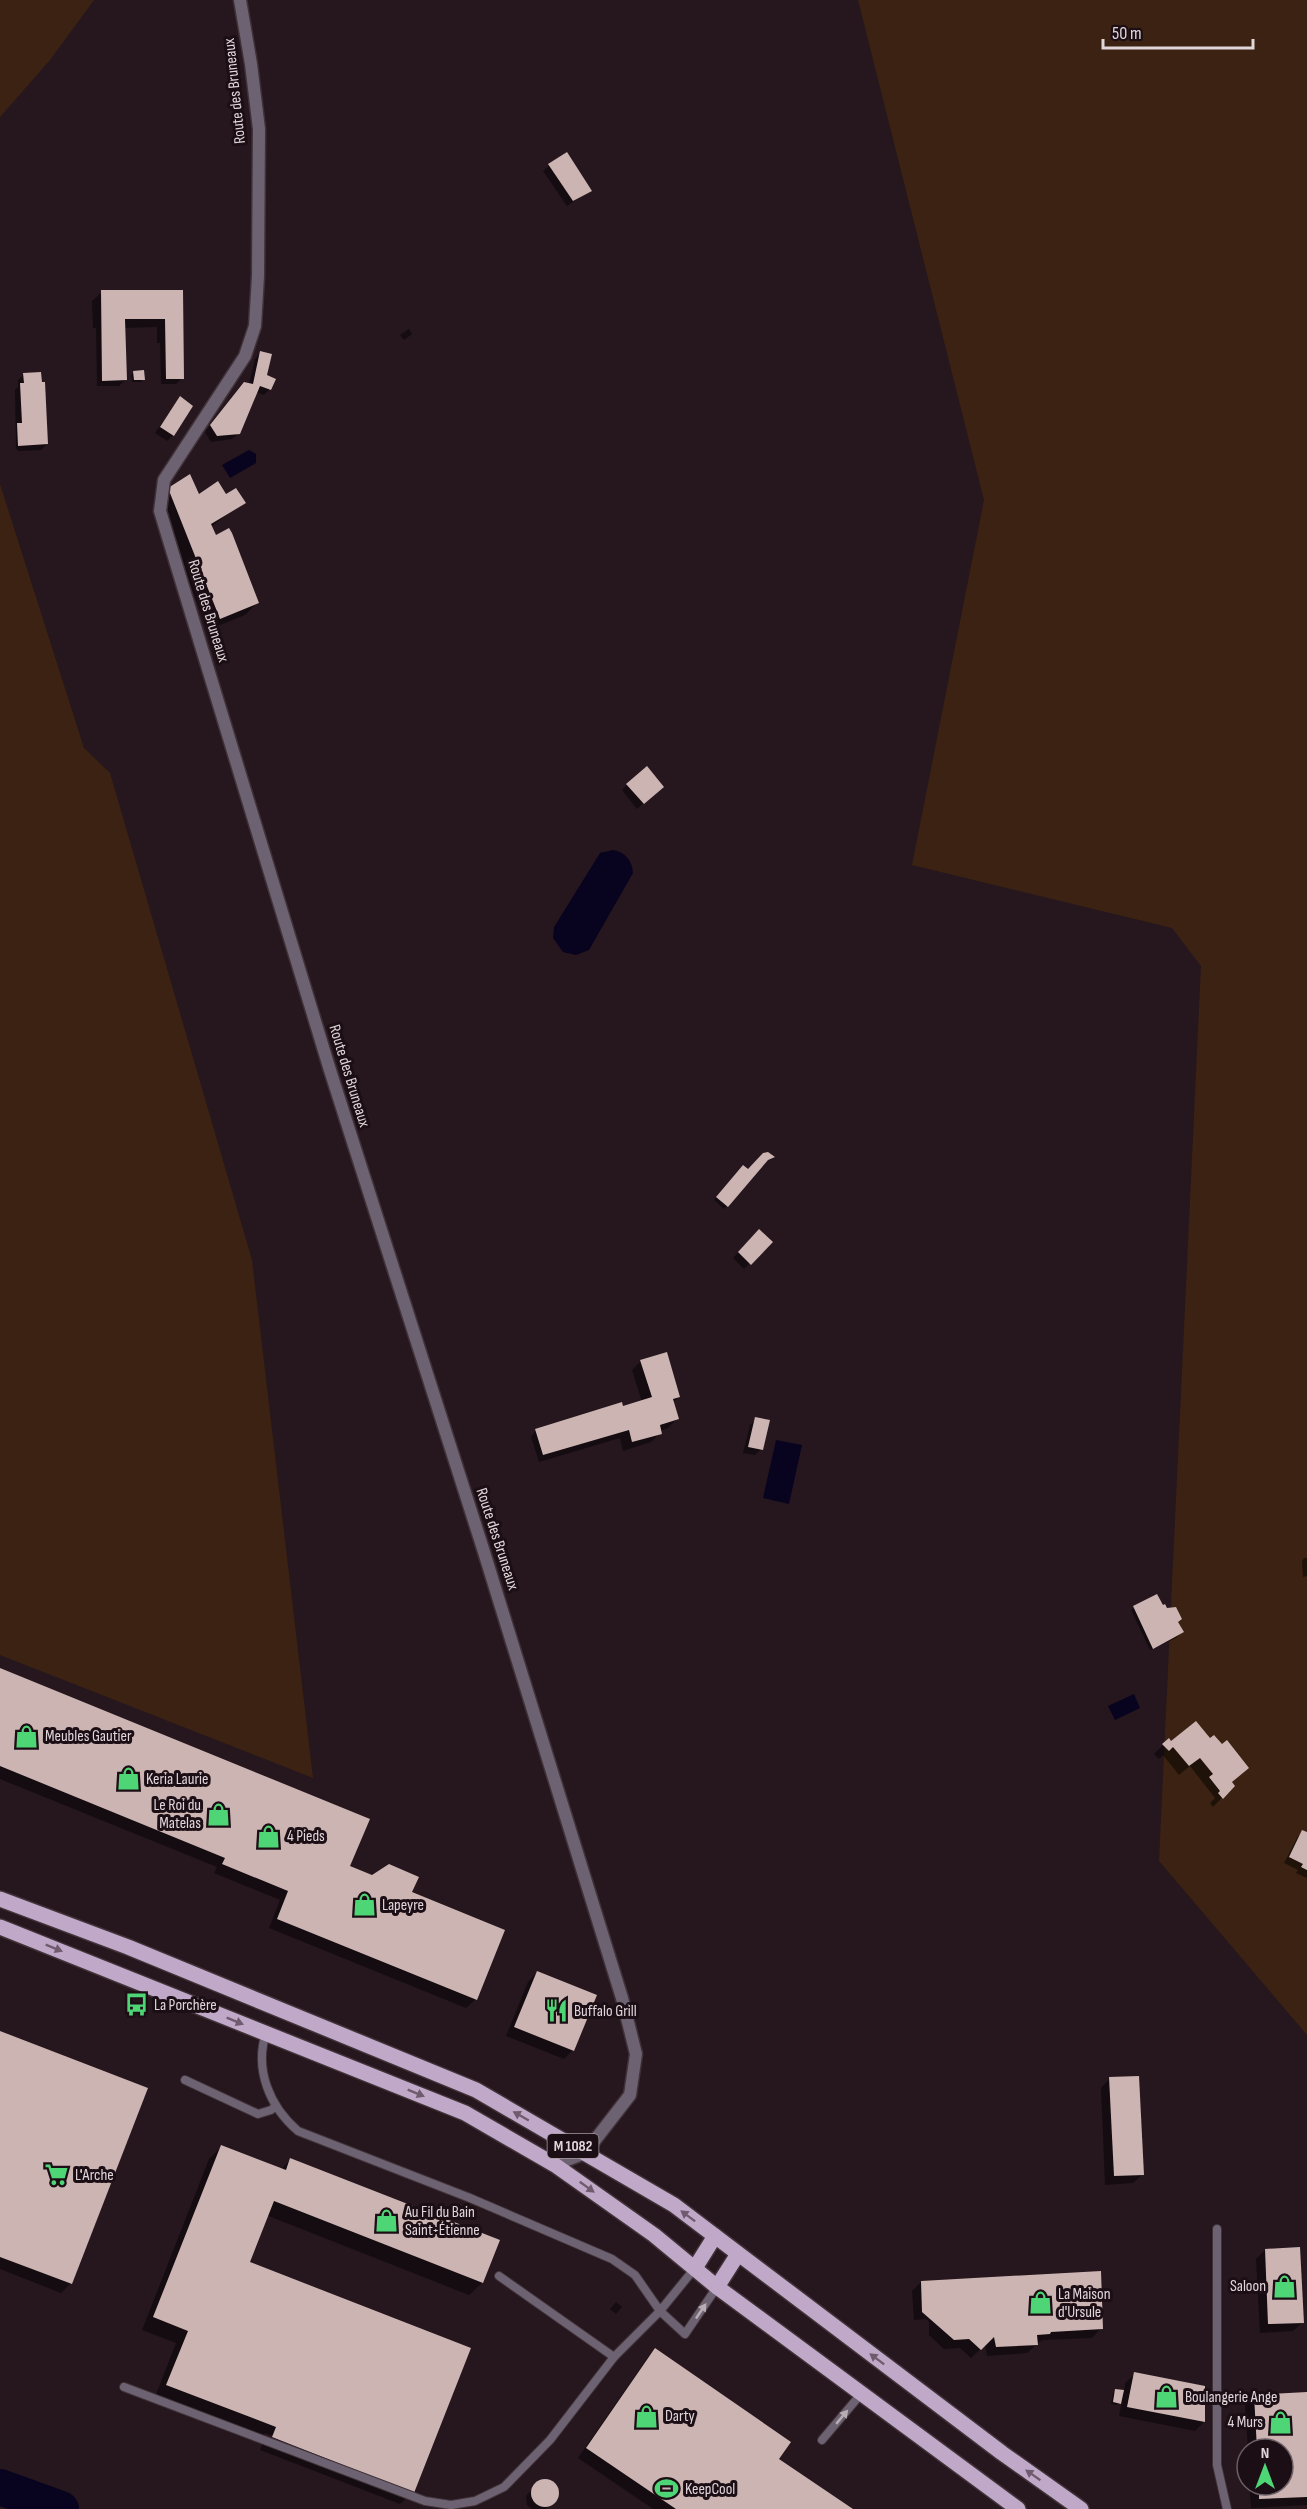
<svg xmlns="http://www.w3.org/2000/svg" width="1307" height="2509" font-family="'Sofia Sans Condensed',sans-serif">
  <rect width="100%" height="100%" fill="#26171e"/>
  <g fill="#3b2212">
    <path d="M 0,0 L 94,0 L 50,60 L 0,117 Z"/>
    <path d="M 858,0 L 1307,0 L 1307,2035 L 1159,1861 L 1201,966 L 1172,928 L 912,865 L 984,500 Z"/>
    <path d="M 0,484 L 84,748 L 110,773 L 252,1260 L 313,1778 L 0,1655 Z"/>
  </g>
  <g fill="#08031f">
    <path d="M 249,450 L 256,454 L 256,463 L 230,478 L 222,465 Z"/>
    <path d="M 613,850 C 625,852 632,860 633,873 L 589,950 L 576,955 L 563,952 L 553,938 L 554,927 L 600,853 Z"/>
    <path d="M 776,1440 L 802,1445 L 789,1504 L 763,1498 Z"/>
    <path d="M 1134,1694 L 1140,1708 L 1115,1720 L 1108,1706 Z"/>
  </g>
  <g fill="#0007" fill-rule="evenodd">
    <path d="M 549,166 L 590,190 L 567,206 L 543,171 Z"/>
    <path d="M 181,291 L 182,378 L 176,384 L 161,384 L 160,343 L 157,343 L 157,327 L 124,328 L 125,380 L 119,386 L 97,386 L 96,328 L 93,328 L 92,301 L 102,292 Z"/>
    <path d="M 409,329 L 412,334 L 404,340 L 400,335 Z"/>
    <path d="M 260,353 L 270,389 L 264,395 L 256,392 L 239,433 L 232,439 L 211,442 L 205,432 L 238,389 L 244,383 L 249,384 L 255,359 Z"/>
    <path d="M 134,372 L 143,379 L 141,382 L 132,382 L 131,375 Z"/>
    <path d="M 24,374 L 47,444 L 41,450 L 18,451 L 16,448 L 15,390 L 18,387 L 18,380 Z"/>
    <path d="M 180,398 L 173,435 L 167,441 L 155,433 Z"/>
    <path d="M 169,489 L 198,496 L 231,511 L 211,527 L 257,603 L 245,615 L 208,630 L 156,502 Z"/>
    <path d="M 627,785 L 656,792 L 637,809 L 622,790 Z"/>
    <path d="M 772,1157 L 765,1162 L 724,1209 L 714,1200 L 737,1172 L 748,1171 Z"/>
    <path d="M 759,1231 L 771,1242 L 744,1269 L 733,1258 Z"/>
    <path d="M 641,1361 L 679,1397 L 672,1403 L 677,1419 L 668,1428 L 660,1431 L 660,1433 L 651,1442 L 623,1451 L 620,1438 L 539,1462 L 531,1437 L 536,1430 L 642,1402 L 632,1370 Z"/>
    <path d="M 756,1419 L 761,1449 L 755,1455 L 743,1453 L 750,1425 Z"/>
    <path d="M 1304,1558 L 1307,1558 L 1307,1576 L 1303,1577 L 1302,1561 Z"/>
    <path d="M 1157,1596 L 1182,1632 L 1176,1638 L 1150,1650 L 1131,1610 Z"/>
    <path d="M 0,1670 L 348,1867 L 411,1892 L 476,1999 L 466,2008 L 269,1928 L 280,1900 L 214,1873 L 217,1867 L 0,1779 Z"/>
    <path d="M 1209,1740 L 1247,1768 L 1231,1783 L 1233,1786 L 1213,1807 L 1210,1803 L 1215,1798 L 1190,1766 L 1179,1775 L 1163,1755 L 1159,1759 L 1154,1754 L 1163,1745 L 1171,1743 Z"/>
    <path d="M 1302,1832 L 1307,1834 L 1307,1878 L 1296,1873 L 1298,1870 L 1284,1863 L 1297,1838 Z"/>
    <path d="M 537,1972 L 573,2050 L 564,2059 L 506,2036 L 528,1982 Z"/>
    <path d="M 0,2033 L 146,2089 L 70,2284 L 61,2293 L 0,2269 Z"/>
    <path d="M 1110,2078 L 1143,2174 L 1133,2183 L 1105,2185 L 1101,2088 Z"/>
    <path d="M 222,2146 L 281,2169 L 290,2160 L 482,2283 L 469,2295 L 266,2215 L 248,2263 L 413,2492 L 400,2504 L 260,2450 L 264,2440 L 155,2397 L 176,2343 L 142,2330 L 209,2159 ZM 265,2433 L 408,2489 L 408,2492 L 264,2436 Z"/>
    <path d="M 1265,2250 L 1303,2322 L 1293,2331 L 1260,2333 L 1256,2259 Z"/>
    <path d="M 921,2282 L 1101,2328 L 1092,2338 L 1042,2340 L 1027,2353 L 987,2356 L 985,2345 L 971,2358 L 960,2348 L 944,2349 L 929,2335 L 929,2322 L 926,2319 L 914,2320 L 912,2291 Z"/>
    <path d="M 616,2302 L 622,2307 L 616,2314 L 610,2309 Z"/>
    <path d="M 655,2350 L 777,2459 L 850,2509 L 653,2509 L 578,2458 L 646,2360 Z"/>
    <path d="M 1135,2374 L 1203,2387 L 1204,2422 L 1195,2431 L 1119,2416 L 1122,2401 L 1117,2405 L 1111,2404 L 1113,2393 L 1116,2391 L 1124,2392 L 1125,2383 Z"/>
    <path d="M 1307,2394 L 1307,2505 L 1251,2508 L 1249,2485 L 1283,2485 L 1283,2449 L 1248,2449 L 1245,2406 L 1254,2396 Z"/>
    <path d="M 539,2482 L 549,2482 L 555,2487 L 557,2495 L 546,2509 L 532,2509 L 527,2505 L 526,2496 Z"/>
  </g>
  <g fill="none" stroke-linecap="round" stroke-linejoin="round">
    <path stroke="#08031f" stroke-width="36" d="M 0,2487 L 61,2509"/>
  </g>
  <g fill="#ccb4b3">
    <path d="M 567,152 L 592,191 L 573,201 L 548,164 Z"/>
    <path d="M 101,290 L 183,290 L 184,379 L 166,379 L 165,319 L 125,319 L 127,380 L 102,381 Z"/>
    <path d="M 260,351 L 272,354 L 267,375 L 276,379 L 271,390 L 260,386 L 240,434 L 217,436 L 210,425 L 244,382 L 253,384 Z"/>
    <path d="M 144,370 L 145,380 L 134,380 L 133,371 Z"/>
    <path d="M 41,372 L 42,382 L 45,382 L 48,444 L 18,446 L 17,423 L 22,423 L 20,383 L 24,383 L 23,373 Z"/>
    <path d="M 180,396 L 193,406 L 174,436 L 160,427 Z"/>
    <path d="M 190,474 L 199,494 L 218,481 L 226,494 L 236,488 L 246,503 L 211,524 L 216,535 L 229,528 L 232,533 L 259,603 L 220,619 L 168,488 Z"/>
    <path d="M 647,766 L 664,787 L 644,804 L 626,784 Z"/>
    <path d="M 768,1152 L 775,1157 L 768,1160 L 728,1207 L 716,1197 L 743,1165 L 748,1169 L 763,1153 Z"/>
    <path d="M 759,1229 L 773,1242 L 751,1265 L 738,1252 Z"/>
    <path d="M 667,1352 L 680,1397 L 673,1399 L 679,1419 L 660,1425 L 662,1434 L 632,1442 L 629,1430 L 543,1455 L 535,1429 L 622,1402 L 623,1406 L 652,1397 L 640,1360 Z"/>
    <path d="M 755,1417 L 770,1420 L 763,1450 L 748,1447 Z"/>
    <path d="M 1157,1594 L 1163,1605 L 1165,1604 L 1167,1608 L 1176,1607 L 1182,1619 L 1178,1622 L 1184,1632 L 1153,1649 L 1133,1606 Z"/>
    <path d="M 0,1668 L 370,1819 L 350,1866 L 372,1875 L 389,1864 L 419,1877 L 412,1892 L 505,1930 L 477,2000 L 277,1919 L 288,1891 L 222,1864 L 225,1858 L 0,1766 Z"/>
    <path d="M 1196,1721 L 1210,1738 L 1214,1735 L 1222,1744 L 1227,1740 L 1249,1768 L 1232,1782 L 1235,1786 L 1223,1799 L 1218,1793 L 1220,1791 L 1209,1777 L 1213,1774 L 1200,1758 L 1189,1766 L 1173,1747 L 1169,1751 L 1162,1744 L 1169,1738 L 1171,1741 Z"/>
    <path d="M 1302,1830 L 1307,1832 L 1307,1870 L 1301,1867 L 1303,1864 L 1289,1857 Z"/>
    <path d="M 537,1971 L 597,1995 L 574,2051 L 514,2027 Z"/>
    <path d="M 0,2031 L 148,2088 L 72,2284 L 0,2257 Z"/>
    <path d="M 1139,2076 L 1144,2175 L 1114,2176 L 1109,2077 Z"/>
    <path d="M 221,2145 L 286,2170 L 290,2158 L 500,2240 L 483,2283 L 274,2201 L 250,2262 L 471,2348 L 414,2493 L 272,2437 L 276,2427 L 166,2385 L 188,2331 L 153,2317 Z"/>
    <path d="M 1300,2247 L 1304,2323 L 1268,2324 L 1265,2249 Z"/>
    <path d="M 1101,2271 L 1103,2329 L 1051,2332 L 1050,2334 L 1037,2335 L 1038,2345 L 996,2347 L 994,2337 L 981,2350 L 969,2339 L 954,2340 L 922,2312 L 921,2281 Z"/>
    <path d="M 655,2348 L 791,2442 L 779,2459 L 853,2509 L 676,2509 L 586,2448 Z"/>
    <path d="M 1134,2372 L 1205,2386 L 1205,2422 L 1127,2407 Z"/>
    <path d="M 1115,2389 L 1124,2390 L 1121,2404 L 1113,2402 Z"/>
    <path d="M 1307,2392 L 1307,2497 L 1259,2499 L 1259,2485 L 1283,2485 L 1283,2449 L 1257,2449 L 1254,2395 Z"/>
    <circle cx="545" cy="2493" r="14"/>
  </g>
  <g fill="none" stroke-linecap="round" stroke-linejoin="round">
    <defs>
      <g id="service">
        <path d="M 266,2033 C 254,2070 270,2107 298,2131 L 470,2198 L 612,2259 L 635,2275 L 660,2311 L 685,2334 L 717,2287"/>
        <path d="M 185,2080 L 258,2114 L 271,2110 L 276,2106"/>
        <path d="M 1217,2229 L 1217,2465 L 1227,2509"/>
        <path d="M 499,2276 L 614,2357"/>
        <path d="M 124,2387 L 425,2501 L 451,2505 L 475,2501 L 504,2487 L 550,2440 L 614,2357 L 660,2311 L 695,2268"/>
        <path d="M 822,2440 L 861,2394"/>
      </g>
      <path id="minor" d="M 240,0 L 251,64 L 259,129 L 258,276 L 255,326 L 245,356 L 164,480 L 160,511 L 329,1067 L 484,1552 L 622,1998 L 636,2054 L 630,2095 L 585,2153 L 555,2165"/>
      <g id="primary">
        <path d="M 0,1899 L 128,1947 L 476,2090 L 674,2205 L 1002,2453 L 1081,2509"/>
        <path d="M 0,1927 L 465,2113 L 555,2165 L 654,2235 L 717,2287 L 1018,2509"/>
        <path d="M 695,2268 L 715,2236"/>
        <path d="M 717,2287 L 738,2254"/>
      </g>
    </defs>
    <use href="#service" stroke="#403238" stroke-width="10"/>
    <use href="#minor" stroke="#403238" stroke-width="15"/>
    <use href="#primary" stroke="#403238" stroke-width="18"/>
    <use href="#service" stroke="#6d6271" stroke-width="8"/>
    <use href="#minor" stroke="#6d6271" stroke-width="12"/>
    <use href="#primary" stroke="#c0a9c8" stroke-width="15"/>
  </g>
  <defs><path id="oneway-solid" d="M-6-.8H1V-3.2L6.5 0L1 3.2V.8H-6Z" transform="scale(1.5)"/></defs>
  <g fill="#6e5c6e">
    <use href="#oneway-solid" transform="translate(54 1948) rotate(22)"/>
    <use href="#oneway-solid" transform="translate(235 2021) rotate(22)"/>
    <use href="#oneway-solid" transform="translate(416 2093) rotate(22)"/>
    <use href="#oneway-solid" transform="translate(521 2116) rotate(-150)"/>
    <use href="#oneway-solid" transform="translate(587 2187) rotate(36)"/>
    <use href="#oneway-solid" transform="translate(688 2216) rotate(-143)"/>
    <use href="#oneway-solid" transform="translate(877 2359) rotate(-143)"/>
    <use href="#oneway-solid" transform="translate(1033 2475) rotate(-145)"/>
  </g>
  <g fill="#b8adb5">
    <use href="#oneway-solid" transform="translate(701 2311) rotate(-56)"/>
    <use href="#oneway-solid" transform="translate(842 2417) rotate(-50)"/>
  </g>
  <defs>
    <symbol id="shop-bare" viewBox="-9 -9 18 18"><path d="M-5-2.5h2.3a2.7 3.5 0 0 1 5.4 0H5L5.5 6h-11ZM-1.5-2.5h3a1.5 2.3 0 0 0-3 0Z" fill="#4ed676" stroke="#1c0e15" stroke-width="2.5" paint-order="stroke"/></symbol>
    <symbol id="bus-bare" viewBox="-9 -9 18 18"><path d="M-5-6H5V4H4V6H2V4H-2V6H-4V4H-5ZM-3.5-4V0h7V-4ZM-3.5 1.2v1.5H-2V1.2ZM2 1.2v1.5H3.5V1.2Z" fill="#4ed676" stroke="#1c0e15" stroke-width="2.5" paint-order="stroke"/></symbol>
    <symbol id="restaurant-bare" viewBox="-9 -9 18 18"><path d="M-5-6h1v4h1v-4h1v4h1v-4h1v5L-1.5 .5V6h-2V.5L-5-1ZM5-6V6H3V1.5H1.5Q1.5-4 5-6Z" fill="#4ed676" stroke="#1c0e15" stroke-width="2.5" paint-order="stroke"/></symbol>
    <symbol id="supermarket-bare" viewBox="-9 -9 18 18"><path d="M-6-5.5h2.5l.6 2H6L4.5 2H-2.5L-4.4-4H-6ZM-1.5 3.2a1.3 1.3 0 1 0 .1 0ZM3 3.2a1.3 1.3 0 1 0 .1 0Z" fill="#4ed676" stroke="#1c0e15" stroke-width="2.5" paint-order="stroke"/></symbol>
    <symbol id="stadium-bare" viewBox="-9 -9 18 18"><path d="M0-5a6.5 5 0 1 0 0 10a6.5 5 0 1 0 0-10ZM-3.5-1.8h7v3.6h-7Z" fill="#4ed676" stroke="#1c0e15" stroke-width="2.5" paint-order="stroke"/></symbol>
  </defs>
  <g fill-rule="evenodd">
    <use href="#shop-bare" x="10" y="1720" width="33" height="33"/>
    <use href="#shop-bare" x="112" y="1762" width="33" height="33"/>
    <use href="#shop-bare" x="202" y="1798" width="33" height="33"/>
    <use href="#shop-bare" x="252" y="1820" width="33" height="33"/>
    <use href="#shop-bare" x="348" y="1888" width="33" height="33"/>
    <use href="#bus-bare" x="120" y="1988" width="33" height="33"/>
    <use href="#restaurant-bare" x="540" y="1994" width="33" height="33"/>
    <use href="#supermarket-bare" x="40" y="2158" width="33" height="33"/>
    <use href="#shop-bare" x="370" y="2204" width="33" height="33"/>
    <use href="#shop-bare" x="1268" y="2270" width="33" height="33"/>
    <use href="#shop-bare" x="1024" y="2286" width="33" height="33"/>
    <use href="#shop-bare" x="1150" y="2380" width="33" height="33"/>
    <use href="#shop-bare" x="630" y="2400" width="33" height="33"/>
    <use href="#shop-bare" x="1264" y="2406" width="33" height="33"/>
    <use href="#stadium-bare" x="650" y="2472" width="33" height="33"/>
  </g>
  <g text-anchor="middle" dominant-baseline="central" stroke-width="6" stroke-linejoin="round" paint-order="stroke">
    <rect fill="#1c0e15" stroke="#a69a9f" stroke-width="1.5" x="547.5" y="2134" width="51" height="24" rx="4.5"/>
    <g font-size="15" font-weight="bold" fill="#e1d6da">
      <text x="573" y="2146">M 1082</text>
    </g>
    <g font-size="16" fill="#e1d6da" stroke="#1c0e15">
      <text transform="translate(235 91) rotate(-96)">Route des Bruneaux</text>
      <text transform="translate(208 611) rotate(73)">Route des Bruneaux</text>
      <text transform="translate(349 1076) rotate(73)">Route des Bruneaux</text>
      <text transform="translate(497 1539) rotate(72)">Route des Bruneaux</text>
    </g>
    <g font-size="16" fill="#e1d6da" stroke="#1c0e15" text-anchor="start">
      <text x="45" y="1736">Meubles Gautier</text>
      <text x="146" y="1779">Keria Laurie</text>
      <text x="201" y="1805" text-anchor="end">Le Roi du<tspan x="201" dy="18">Matelas</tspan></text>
      <text x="287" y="1836">4 Pieds</text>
      <text x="382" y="1905">Lapeyre</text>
      <text x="154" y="2005">La Porchère</text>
      <text x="574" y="2011">Buffalo Grill</text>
      <text x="75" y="2175">L'Arche</text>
      <text x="405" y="2212">Au Fil du Bain<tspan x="405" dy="18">Saint-Étienne</tspan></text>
      <text x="1266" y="2286" text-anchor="end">Saloon</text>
      <text x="1058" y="2294">La Maison<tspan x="1058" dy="18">d'Ursule</tspan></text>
      <text x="1185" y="2397">Boulangerie Ange</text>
      <text x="665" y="2416">Darty</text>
      <text x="1263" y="2422" text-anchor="end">4 Murs</text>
      <text x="685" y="2489">KeepCool</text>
    </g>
  </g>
  <g transform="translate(1265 2467)"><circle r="28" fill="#1c0e15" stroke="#6b5e64" stroke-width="1.5"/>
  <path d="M0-4.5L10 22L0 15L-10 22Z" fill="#4ed676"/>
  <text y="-9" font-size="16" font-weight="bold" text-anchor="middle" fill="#e1d6da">N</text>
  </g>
  <path d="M1103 39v9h150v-9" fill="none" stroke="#e1d6da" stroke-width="3"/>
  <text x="1112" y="39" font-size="18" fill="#e1d6da" stroke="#1c0e15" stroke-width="4.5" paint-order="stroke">50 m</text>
</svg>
